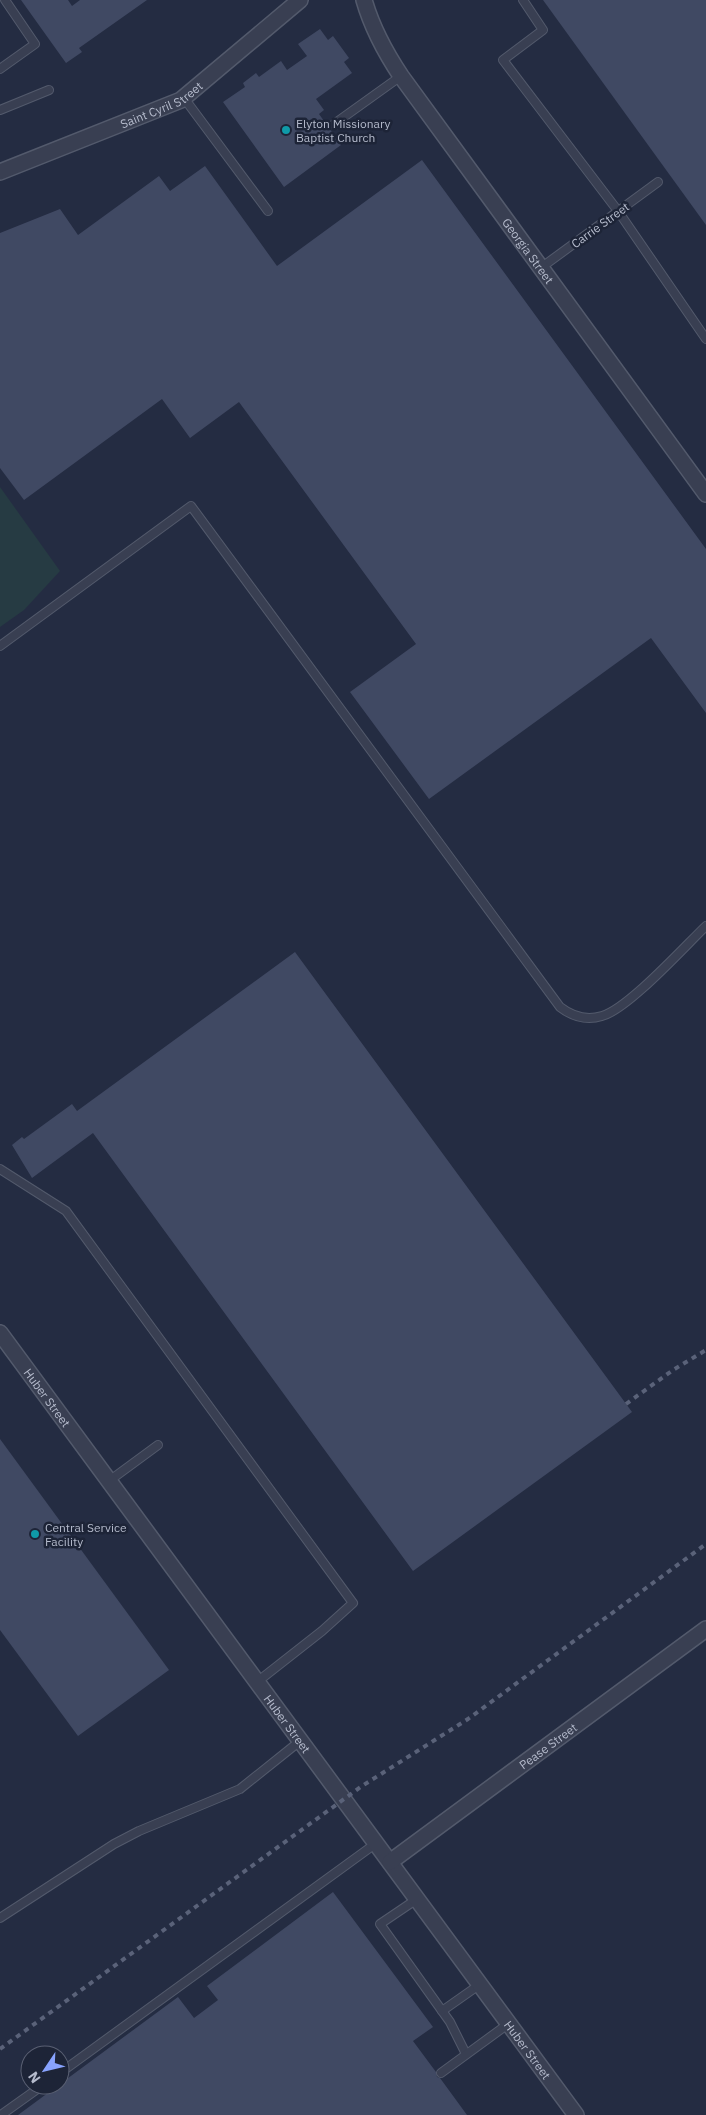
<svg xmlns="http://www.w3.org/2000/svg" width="706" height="2115" font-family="'IBM Plex Sans',sans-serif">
  <rect width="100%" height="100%" fill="#242c42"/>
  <path fill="#263b43" d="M 0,487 L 60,571 L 24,610 L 0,627 Z"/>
  <g fill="#404963">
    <path d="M 21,0 L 68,0 L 72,6 L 80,0 L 147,0 L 79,48 L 82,52 L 66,63 Z"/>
    <path d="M 543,0 L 706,0 L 706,225 Z"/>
    <path d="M 320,29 L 328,40 L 333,36 L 349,58 L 344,62 L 352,73 L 316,99 L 324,110 L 319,114 L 341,145 L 284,187 L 223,102 L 245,87 L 243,83 L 256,73 L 259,77 L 281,61 L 287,70 L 307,56 L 298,44 Z"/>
    <path d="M 422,160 L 706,549 L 706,713 L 651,638 L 429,799 L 350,692 L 416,644 L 239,402 L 190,438 L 162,399 L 24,500 L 0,468 L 0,233 L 60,209 L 78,235 L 159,176 L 170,191 L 205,166 L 277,266 Z"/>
    <path d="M 295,952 L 632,1412 L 413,1571 L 93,1133 L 32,1178 L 12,1145 L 22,1137 L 24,1139 L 72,1104 L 77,1111 Z"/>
    <path d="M 0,1439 L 169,1670 L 78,1736 L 0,1630 Z"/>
    <path d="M 333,1892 L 433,2027 L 413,2041 L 436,2072 L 437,2077 L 440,2078 L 467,2115 L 18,2115 L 178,1997 L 194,2018 L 218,2000 L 207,1986 Z"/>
  </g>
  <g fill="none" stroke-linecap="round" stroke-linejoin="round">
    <defs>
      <g id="lane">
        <path d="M 523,0 L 543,30 L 503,60 L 618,211 L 706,339"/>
        <path d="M 0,69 L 35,44 L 5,0"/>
        <path d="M 184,98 L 268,211"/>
        <path d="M 0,110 L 49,90"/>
        <path d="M 334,124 L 401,76"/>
        <path d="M 542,267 L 658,182"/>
        <path d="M 0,646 L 191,506 L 560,1007 C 573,1017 586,1021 602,1016 C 628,1009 684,947 706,926"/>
        <path d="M 0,1169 L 66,1211 L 353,1603 L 322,1631 L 257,1682"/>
        <path d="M 109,1481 L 158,1445"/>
        <path d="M 417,1899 L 380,1924 L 450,2022 L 466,2054"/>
        <path d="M 0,1918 L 114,1844 L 139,1831 L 240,1789 L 300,1741"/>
        <path d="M 442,2011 L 479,1985"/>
        <path d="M 60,2073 L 375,1844"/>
        <path d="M 441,2073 L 508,2024"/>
        <path d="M 1,2115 L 43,2085"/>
      </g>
      <g id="street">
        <path id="s1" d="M 364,0 C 372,28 385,52 401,76 L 706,494"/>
        <path id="s2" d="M 0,172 L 181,100 L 300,0"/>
        <path id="s3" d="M 0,1333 L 576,2115"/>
        <path id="s4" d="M 390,1862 L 706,1629"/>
      </g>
    </defs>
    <use href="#lane" stroke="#535a6c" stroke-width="10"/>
    <use href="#street" stroke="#535a6c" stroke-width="18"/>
    <use href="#lane" stroke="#393f52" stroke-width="8"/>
    <use href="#street" stroke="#393f52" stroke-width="15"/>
    <g stroke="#5a6279" stroke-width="4" stroke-dasharray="5 5" stroke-linecap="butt">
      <path d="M 626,1404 L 673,1370 L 706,1350"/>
      <path d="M 0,2049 L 362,1786 L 468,1719 L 706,1544"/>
    </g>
  </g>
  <g fill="#0f9aa8" stroke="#1d2437" stroke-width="2">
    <circle cx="286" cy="130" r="5"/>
    <circle cx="35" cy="1534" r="5"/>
  </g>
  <g text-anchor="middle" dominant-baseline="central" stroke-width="5" stroke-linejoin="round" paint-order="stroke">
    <g font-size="12" fill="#b5bbcc" stroke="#1d2437">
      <text stroke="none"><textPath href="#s2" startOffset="175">Saint Cyril Street</textPath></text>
      <text transform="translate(600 225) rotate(-36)">Carrie Street</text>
      <text stroke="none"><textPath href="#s1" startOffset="301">Georgia Street</textPath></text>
      <text stroke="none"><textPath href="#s3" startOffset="80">Huber Street</textPath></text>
      <text stroke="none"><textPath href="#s3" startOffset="485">Huber Street</textPath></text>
      <text stroke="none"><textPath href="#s4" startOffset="196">Pease Street</textPath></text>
      <text stroke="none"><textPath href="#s3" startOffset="890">Huber Street</textPath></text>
    </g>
    <g font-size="12" fill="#b5bbcc" stroke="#1d2437" text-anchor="start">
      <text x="296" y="123">Elyton Missionary<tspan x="296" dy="14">Baptist Church</tspan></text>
      <text x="45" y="1527">Central Service<tspan x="45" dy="14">Facility</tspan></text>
    </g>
  </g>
  <g transform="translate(45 2070) rotate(235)"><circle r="24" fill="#1d2437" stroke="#5a6073"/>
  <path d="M0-4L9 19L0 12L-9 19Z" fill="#88a3fe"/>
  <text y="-8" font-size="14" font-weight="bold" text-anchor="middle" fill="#b5bbcc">N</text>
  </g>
</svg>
